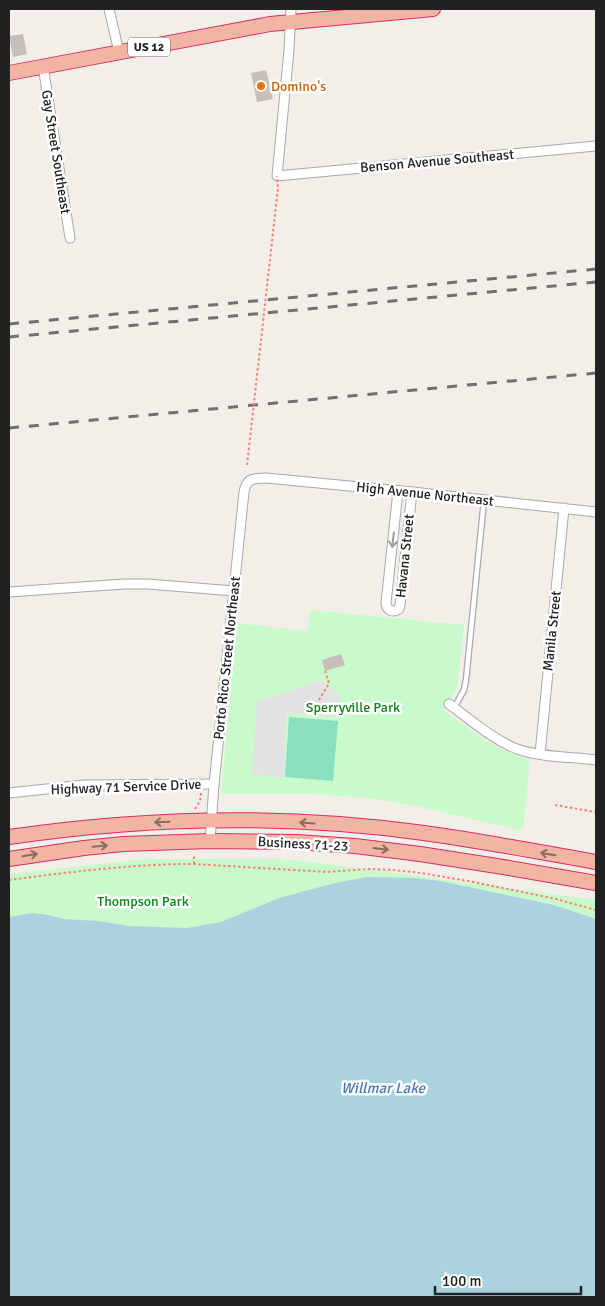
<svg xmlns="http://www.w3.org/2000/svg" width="605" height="1306" font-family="Signika,sans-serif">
  <rect width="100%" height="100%" fill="#f2efe9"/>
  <g fill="#c8facc">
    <path d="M 310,610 L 464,625 L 457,688 L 448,704 L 443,710 C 472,731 495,751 530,760 L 523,831 L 416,806 L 377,799 L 315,794 L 221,794 L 237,623 L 308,631 Z"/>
    <path d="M 145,859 L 280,859 L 327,864 L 596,900 L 596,938 L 177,940 L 9,954 L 9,874 Z"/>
  </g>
  <path fill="#88e0be" d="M 289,717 L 338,721 L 333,781 L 285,777 Z"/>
  <path fill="#e2e2e2" d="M 321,680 L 339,694 L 337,717 L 286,713 L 284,778 L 252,774 L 257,701 Z"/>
  <path fill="#aad3df" d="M 367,877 L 413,878 L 441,881 L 554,905 L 596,919 L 596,1297 L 9,1297 L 9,917 L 33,913 L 48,915 L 63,919 L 99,921 L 129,926 L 187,928 L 221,922 L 279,898 L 335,883 Z"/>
  <g fill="#c7bfb8">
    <path d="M 23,34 L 27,54 L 13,57 L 9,36 Z"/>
    <path d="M 266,70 L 273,99 L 257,102 L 251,73 Z"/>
    <path d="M 341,654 L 345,665 L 325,671 L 322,660 Z"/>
  </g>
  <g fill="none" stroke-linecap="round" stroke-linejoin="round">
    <defs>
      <path id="service" d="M 454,708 L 464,690 L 466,680 L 484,500"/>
      <g id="minor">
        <path d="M 109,9 L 119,52"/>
        <path d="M 291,9 L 289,50 L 277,176 L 596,146"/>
        <path d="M 43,66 L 70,238"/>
        <path d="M 398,491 L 386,603 C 387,611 393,613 399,609 L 400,605 L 412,492"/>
        <path d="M 9,592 L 124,584 L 148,584 L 234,591"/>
        <path d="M 449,704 C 471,720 492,739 517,749 C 539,757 572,757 596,760"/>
        <path d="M 540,754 L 564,508"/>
        <path d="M 9,793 L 84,785 L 214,784"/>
        <path d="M 210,841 L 214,784 L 244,492 C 247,477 253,479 266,478 L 412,492 L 596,512"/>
      </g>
      <g id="trunk">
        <path d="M 9,73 L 270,24 L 433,9"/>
        <path d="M 9,837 C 146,817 287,814 424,833 C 482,841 539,852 596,862"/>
        <path d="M 9,859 L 84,848 L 123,844 L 210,841 L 297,842 L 355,846 L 420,854 L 497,866 L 596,883"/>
      </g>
    </defs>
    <use href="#service" stroke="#a9a9a9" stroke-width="7"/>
    <use href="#minor" stroke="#a9a9a9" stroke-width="11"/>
    <use href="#trunk" stroke="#dc2a67" stroke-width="16"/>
    <g stroke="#fa8072" stroke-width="2" stroke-dasharray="2.5 2.5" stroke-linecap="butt">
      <path d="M 319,700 L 329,683 L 325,671"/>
      <path d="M 555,805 L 596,812"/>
      <path d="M 195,809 L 200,801 L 201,793"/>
      <path d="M 194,864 L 194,854"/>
      <path d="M 9,880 C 70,872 132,864 194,864 L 327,872 L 368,869 L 394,870 L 421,873 L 468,881 L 556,899 L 596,910"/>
    </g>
    <use href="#service" stroke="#fff" stroke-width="4.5"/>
    <use href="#minor" stroke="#fff" stroke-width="9"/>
    <use href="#trunk" stroke="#f2b4a3" stroke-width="14"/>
    <g stroke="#707070" stroke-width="3" stroke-dasharray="10 10" stroke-linecap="butt">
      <path d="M 9,324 L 596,269"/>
      <path d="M 9,337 L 596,282"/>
      <path d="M 9,428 L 596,373"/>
    </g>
    <path stroke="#fa8072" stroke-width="2" stroke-dasharray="2.5 2.5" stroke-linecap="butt" d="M 247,465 L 278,188 L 277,176"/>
  </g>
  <defs><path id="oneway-shaft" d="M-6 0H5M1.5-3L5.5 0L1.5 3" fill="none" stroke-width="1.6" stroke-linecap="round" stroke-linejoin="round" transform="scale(1.25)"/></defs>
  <use stroke="#9c9c9c" href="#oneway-shaft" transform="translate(393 540) rotate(96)"/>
  <g stroke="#8a6b62">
    <use href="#oneway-shaft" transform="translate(162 822) rotate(178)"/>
    <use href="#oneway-shaft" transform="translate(307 823) rotate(-176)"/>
    <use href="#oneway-shaft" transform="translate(100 846) rotate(-5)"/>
    <use href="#oneway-shaft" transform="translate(381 849) rotate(7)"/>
    <use href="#oneway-shaft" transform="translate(548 854) rotate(-170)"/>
    <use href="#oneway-shaft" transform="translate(30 855) rotate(-9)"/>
  </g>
  <circle fill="#e8710a" stroke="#fff" stroke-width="2" cx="261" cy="86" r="5"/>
  <g text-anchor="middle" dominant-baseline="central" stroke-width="5" stroke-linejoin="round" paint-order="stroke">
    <rect fill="#fff" stroke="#646464" stroke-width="1" x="128" y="37.5" width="42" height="19" rx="4"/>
    <g font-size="12" font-weight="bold" fill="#222">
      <text x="149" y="47">US 12</text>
    </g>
    <g font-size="14" fill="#c56008" stroke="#fff" text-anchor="start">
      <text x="271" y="86">Domino's</text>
    </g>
    <g font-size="14" fill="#222" stroke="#fff">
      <text transform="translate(56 152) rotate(81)">Gay Street Southeast</text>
      <text transform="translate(437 161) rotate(-5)">Benson Avenue Southeast</text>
      <text transform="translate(425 494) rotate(6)">High Avenue Northeast</text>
      <text transform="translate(405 556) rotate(-84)">Havana Street</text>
      <text transform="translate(552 631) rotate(-84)">Manila Street</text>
      <text transform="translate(227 658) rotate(-84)">Porto Rico Street Northeast</text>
      <text transform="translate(126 787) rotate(-2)">Highway 71 Service Drive</text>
      <text transform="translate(303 844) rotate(3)">Business 71-23</text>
    </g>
    <g font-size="14" fill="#0c8416" stroke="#fff">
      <text x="353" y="707">Sperryville Park</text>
      <text x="143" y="901">Thompson Park</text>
    </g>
    <g font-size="15" font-style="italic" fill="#4a7aab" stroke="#fff">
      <text x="383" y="1088">Willmar Lake</text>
    </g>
  </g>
  <rect width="605" height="1306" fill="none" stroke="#222222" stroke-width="20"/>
  <path d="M435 1286v8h146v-8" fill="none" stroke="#222222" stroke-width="2.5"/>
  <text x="442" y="1286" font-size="15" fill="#222222" stroke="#ffffff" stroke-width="4" paint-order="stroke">100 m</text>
</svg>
